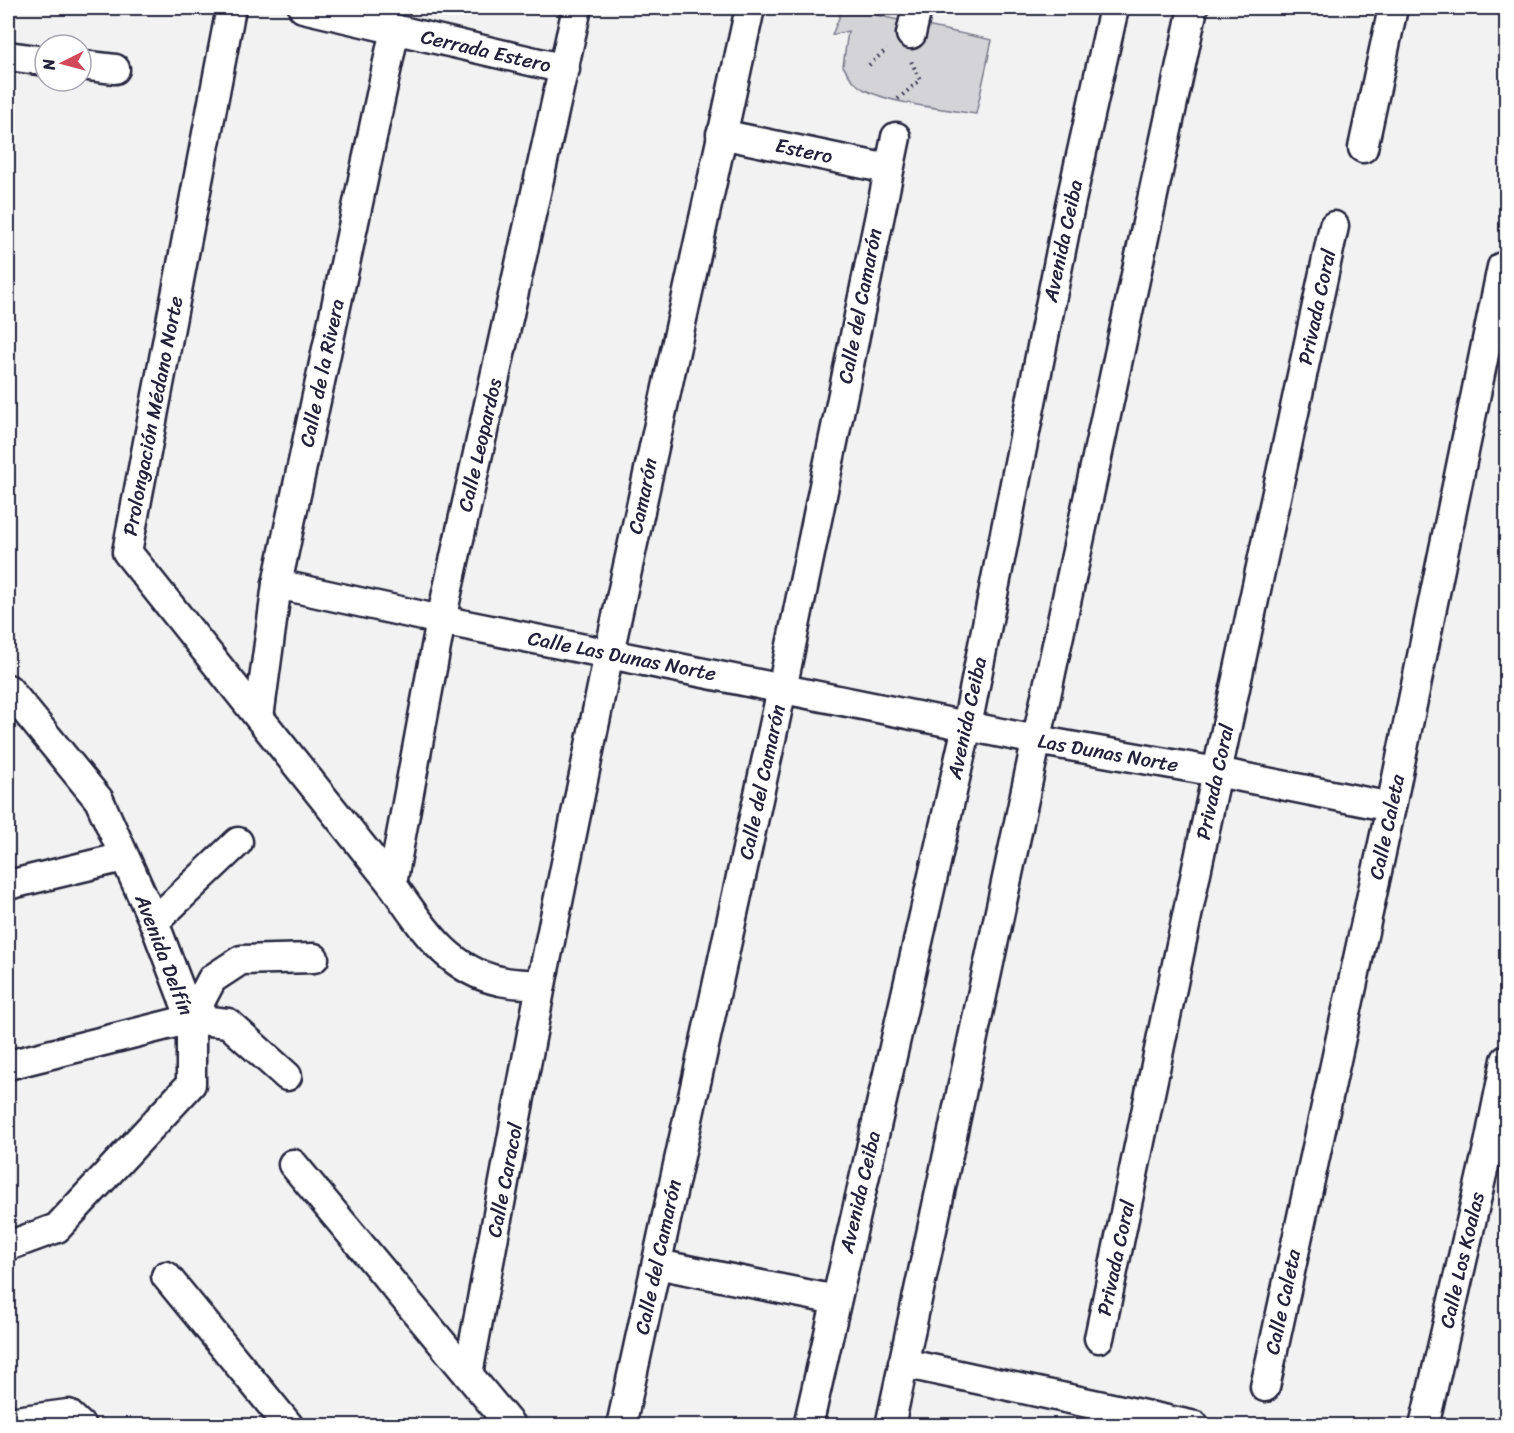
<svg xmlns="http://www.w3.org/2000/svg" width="1514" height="1433" font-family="Sriracha,sans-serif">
  <rect width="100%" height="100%" fill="#f2f2f3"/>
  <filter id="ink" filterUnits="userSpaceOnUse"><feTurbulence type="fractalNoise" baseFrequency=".0167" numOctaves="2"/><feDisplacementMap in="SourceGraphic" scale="12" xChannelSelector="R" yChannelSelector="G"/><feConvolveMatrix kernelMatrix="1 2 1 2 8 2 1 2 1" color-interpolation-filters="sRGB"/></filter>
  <g filter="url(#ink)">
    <path fill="#d3d3d8" stroke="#7a7a8a" stroke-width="1.5" d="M 843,8 L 992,40 L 976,114 C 945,109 892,104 865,90 C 855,85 849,76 843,66 L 848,31 L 832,35 Z"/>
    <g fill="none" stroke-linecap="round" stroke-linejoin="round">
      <defs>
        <g id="street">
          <path d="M 231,8 L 127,552 L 392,884 C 421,925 447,970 500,981 C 513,984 528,984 541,985"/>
          <path d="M 303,8 L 565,69"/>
          <path d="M 911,34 L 917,8"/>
          <path d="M 8,56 L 45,61"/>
          <path d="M 81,65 L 115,69"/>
          <path d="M 721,134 L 888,169"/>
          <path d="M 1363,148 L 1393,8"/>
          <path d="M 277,584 L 441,620 L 1036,740 L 1217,772 L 1391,807"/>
          <path d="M 8,689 L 99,800 L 154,922 L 191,1019 L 191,1084 L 57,1228 L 8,1246"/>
          <path d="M 259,717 L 277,584 L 395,29"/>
          <path d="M 392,884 L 441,620 L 577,8"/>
          <path d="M 8,885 L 124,857"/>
          <path d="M 154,922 L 238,842"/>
          <path d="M 191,1019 L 212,979 L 241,960 L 314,958"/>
          <path d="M 8,1065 L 191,1019 L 228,1023 L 287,1076"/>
          <path d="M 293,1164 L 511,1426"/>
          <path d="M 657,1264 L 836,1300"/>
          <path d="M 166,1276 L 289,1426"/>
          <path d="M 1099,1338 L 1217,772 L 1334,226"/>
          <path d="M 903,1363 L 1195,1426"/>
          <path d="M 468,1374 L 541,985 L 609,653 L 750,8"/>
          <path d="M 1265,1387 L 1391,807 L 1502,267"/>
          <path d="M 8,1422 L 68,1414 L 81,1426"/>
          <path d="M 621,1426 L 782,689 L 896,137"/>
          <path d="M 808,1426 L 967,726 L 1070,205 L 1114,8"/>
          <path d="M 890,1426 L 1193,8"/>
          <path d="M 1424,1426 L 1489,1144 L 1506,1060"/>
        </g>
      </defs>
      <use href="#street" stroke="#22223b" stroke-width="33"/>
      <g stroke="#22223b" stroke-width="4" stroke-dasharray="1.5 4.5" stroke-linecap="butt">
        <path d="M 869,65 L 887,49"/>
        <path d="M 898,99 L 920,80 L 911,61"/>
      </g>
      <use href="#street" stroke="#fff" stroke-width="28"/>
    </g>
  </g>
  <g text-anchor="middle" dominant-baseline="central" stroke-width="4.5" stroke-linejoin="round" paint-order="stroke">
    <g font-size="20" fill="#22223b" stroke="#fff">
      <text transform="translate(486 51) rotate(13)">Cerrada Estero</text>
      <text transform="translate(804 151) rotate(12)">Estero</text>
      <text transform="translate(1063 241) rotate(-78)">Avenida Ceiba</text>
      <text transform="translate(860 306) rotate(-79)">Calle del Camarón</text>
      <text transform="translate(1317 307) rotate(-78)">Privada Coral</text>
      <text transform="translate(322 373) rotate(-78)">Calle de la Rivera</text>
      <text transform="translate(153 416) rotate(-79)">Prolongación Médano Norte</text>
      <text transform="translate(480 445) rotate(-77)">Calle Leopardos</text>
      <text transform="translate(643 496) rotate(-78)">Camarón</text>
      <text transform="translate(622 656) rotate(11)">Calle Las Dunas Norte</text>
      <text transform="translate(967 718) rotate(-78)">Avenida Ceiba</text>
      <text transform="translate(1108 753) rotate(10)">Las Dunas Norte</text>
      <text transform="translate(762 782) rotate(-78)">Calle del Camarón</text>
      <text transform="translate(1215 782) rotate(-78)">Privada Coral</text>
      <text transform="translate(1387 827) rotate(-78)">Calle Caleta</text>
      <text transform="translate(164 955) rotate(69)">Avenida Delfín</text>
      <text transform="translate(505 1180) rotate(-79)">Calle Caracol</text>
      <text transform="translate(860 1192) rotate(-77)">Avenida Ceiba</text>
      <text transform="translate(658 1257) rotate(-78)">Calle del Camarón</text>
      <text transform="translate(1116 1258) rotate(-78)">Privada Coral</text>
      <text transform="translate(1462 1260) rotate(-77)">Calle Los Koalas</text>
      <text transform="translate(1283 1302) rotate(-78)">Calle Caleta</text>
    </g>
  </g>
  <rect width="1514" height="1433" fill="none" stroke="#fff" stroke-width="30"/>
  <rect x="15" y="15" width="1484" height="1403" fill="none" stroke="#22223b" stroke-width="2" filter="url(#ink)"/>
  <g transform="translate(63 63) rotate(264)"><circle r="28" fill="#ffffff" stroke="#a7a7b1" stroke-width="1.5"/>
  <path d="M0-4.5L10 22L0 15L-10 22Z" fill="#d1495b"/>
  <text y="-9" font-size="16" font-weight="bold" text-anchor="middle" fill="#22223b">N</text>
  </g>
</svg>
